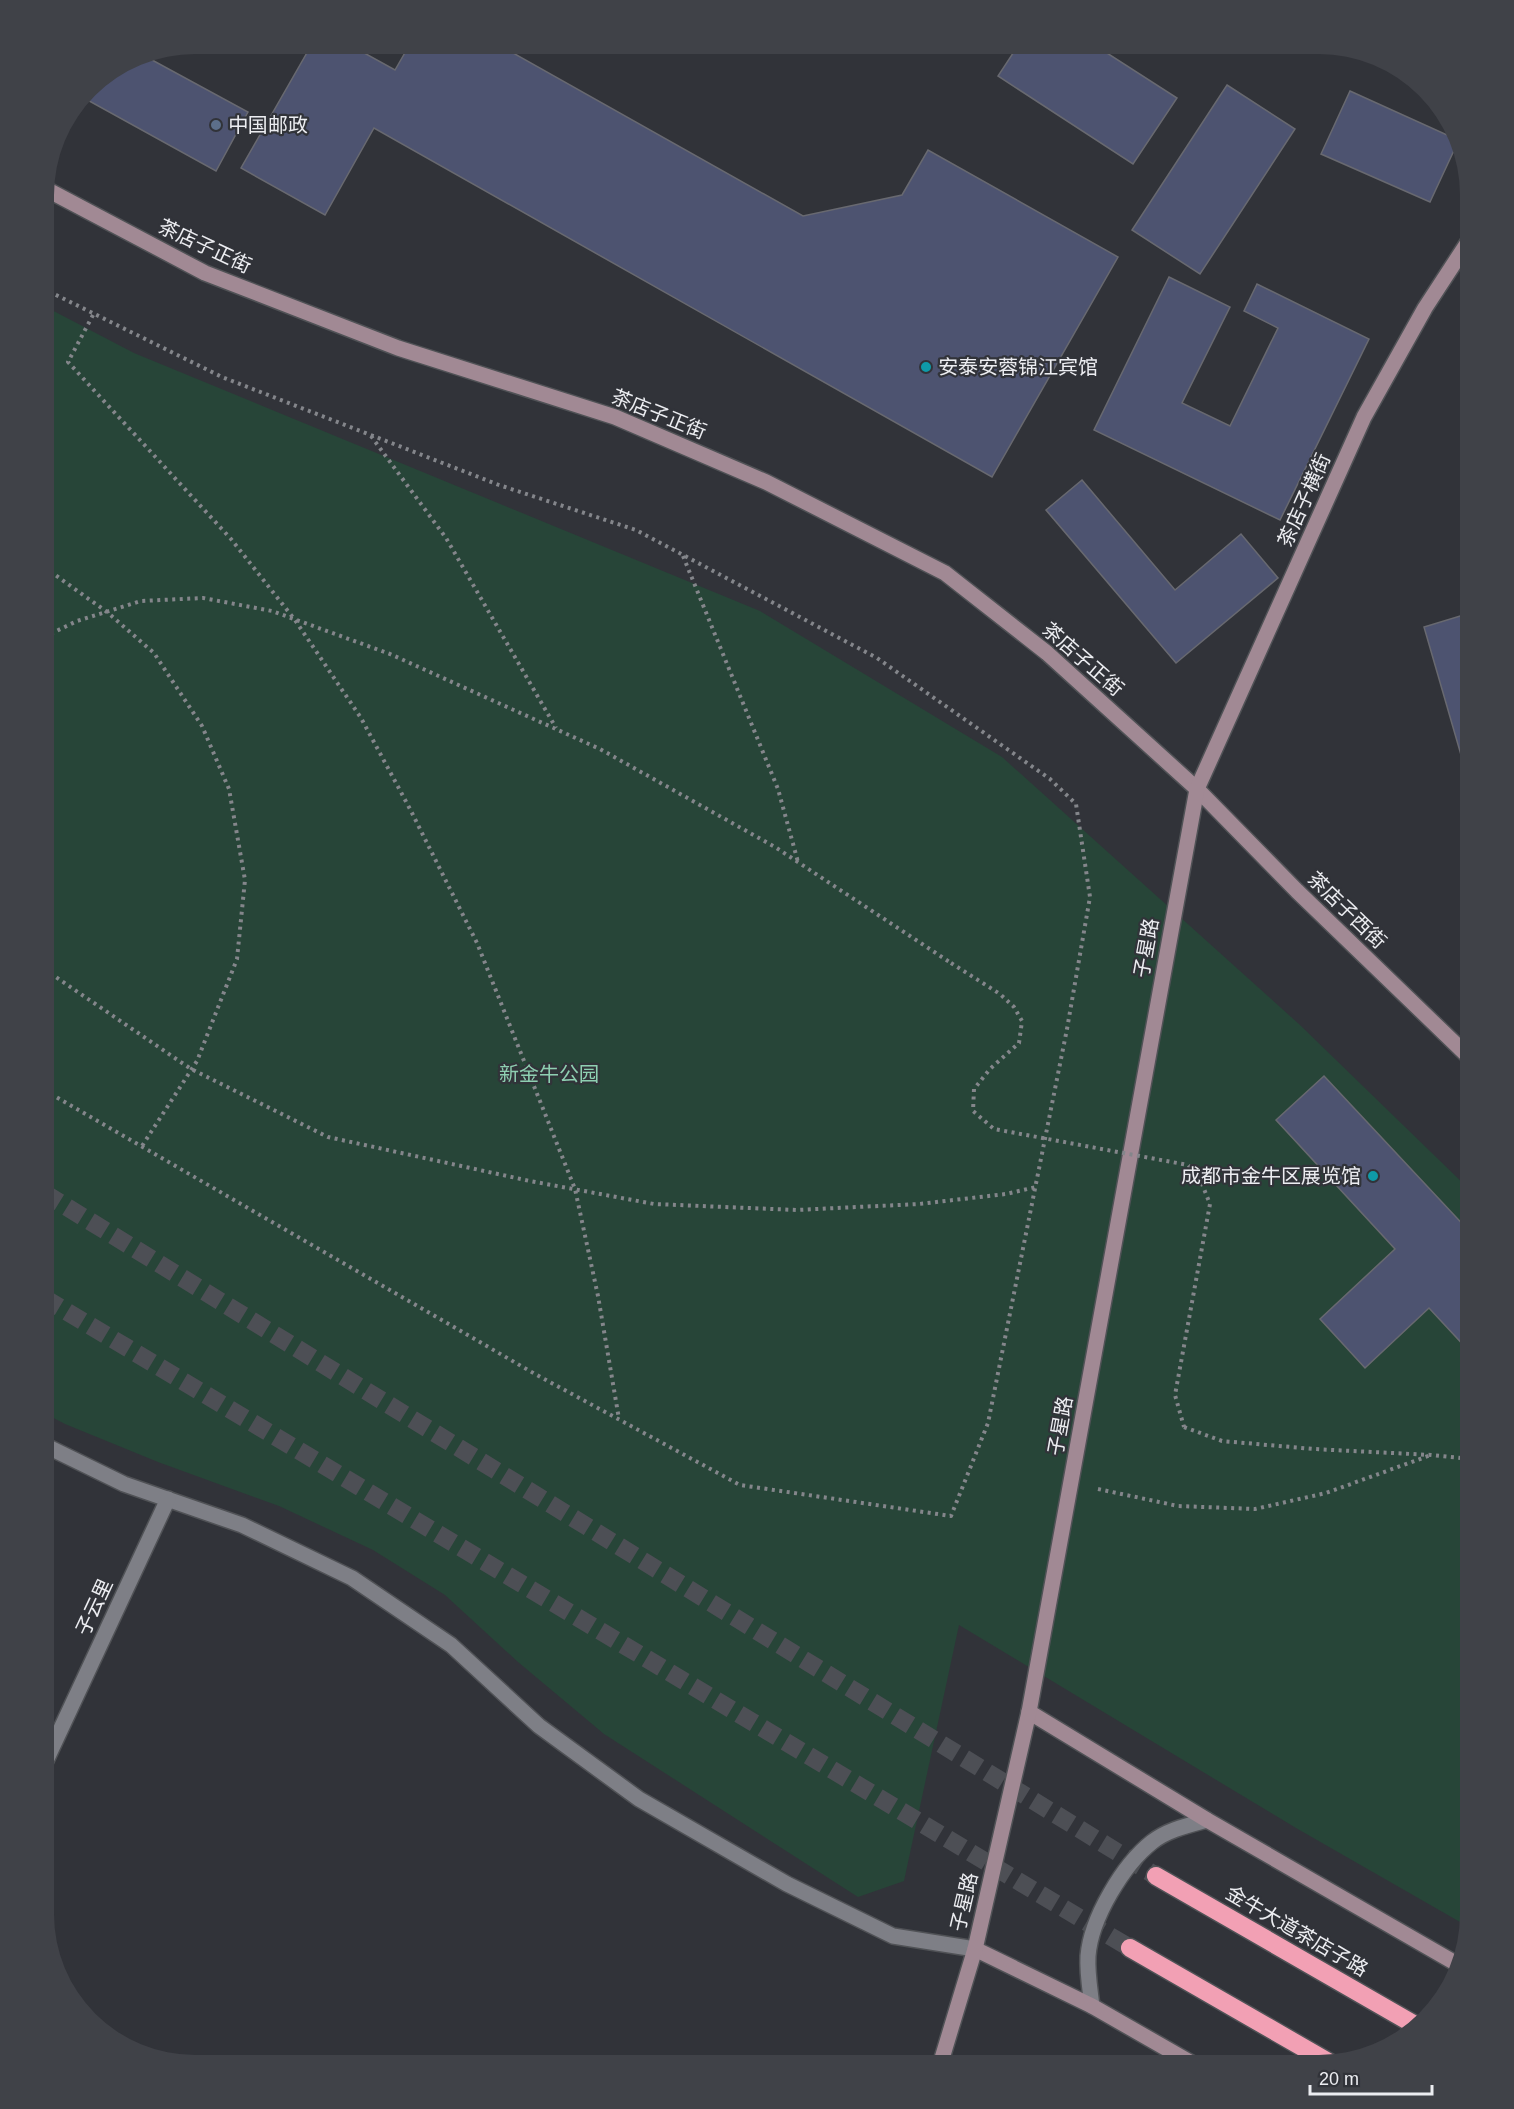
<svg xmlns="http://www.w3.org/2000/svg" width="1514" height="2109" font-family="Helvetica,'Noto Sans SC',sans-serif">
  <rect width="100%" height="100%" fill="#313339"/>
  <path fill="#274538" d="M 44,306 L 134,353 L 760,611 L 1002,757 L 1300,1025 L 1470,1190 L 1470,1915 L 1467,1926 L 1296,1828 L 959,1625 L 904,1881 L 858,1897 L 604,1734 L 518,1662 L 445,1595 L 373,1550 L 279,1506 L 158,1462 L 65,1424 L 44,1413 Z"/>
  <g fill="#4d5370" stroke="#686970" stroke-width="1.5">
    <path d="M 312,44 L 348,44 L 395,70 L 410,44 L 497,44 L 803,216 L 902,195 L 928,150 L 1118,257 L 992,477 L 374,128 L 325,215 L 241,168 Z"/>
    <path d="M 1019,44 L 1093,44 L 1177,98 L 1133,164 L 998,76 Z"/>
    <path d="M 141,54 L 248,112 L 216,171 L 82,97 L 95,81 Z"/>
    <path d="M 1227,85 L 1295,129 L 1200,274 L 1132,230 Z"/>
    <path d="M 1350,91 L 1456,139 L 1457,144 L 1430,202 L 1321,154 Z"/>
    <path d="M 1169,277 L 1230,307 L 1182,403 L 1230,426 L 1278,328 L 1244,311 L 1257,284 L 1369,339 L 1280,520 L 1094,430 Z"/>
    <path d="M 1082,480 L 1175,590 L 1241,534 L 1278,578 L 1176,663 L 1046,510 Z"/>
    <path d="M 1470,613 L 1470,786 L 1424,627 Z"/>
    <path d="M 1324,1076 L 1470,1232 L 1469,1351 L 1429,1308 L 1365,1368 L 1320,1319 L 1395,1249 L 1276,1120 Z"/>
  </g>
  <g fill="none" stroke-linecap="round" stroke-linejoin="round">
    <g stroke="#4d4f55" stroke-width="18" stroke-dasharray="18 9" stroke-linecap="butt">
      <path d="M 44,1193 L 1156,1876"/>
      <path d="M 44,1298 L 1130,1948"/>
    </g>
    <defs>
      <path id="lane" d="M 1092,2006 C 1090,1989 1087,1973 1088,1956 C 1091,1918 1123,1865 1152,1842 C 1167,1830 1189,1825 1207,1820"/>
      <g id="street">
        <path d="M 44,1445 L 124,1484 L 242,1525 L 352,1578 L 451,1645 L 539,1726 L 639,1799 L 787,1884 L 893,1936 L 975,1949"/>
        <path d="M 44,1765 L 168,1499"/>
      </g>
      <g id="secondary">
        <path d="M 44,188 L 205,273 L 398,348 L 615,417 L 766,482 L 945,573 L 1047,653 L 1197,789 L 1297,891 L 1470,1058"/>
        <path d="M 1029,1712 L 1207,1820 L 1457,1964"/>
        <path d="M 975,1949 L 1092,2006 L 1195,2065"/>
        <path d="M 940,2065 L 975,1949 L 1029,1712 L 1197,789 L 1364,417 L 1425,308 L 1470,239"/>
      </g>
      <g id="highway">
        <path d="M 1156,1876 L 1415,2025"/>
        <path d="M 1130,1948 L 1330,2063"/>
      </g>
    </defs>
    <use href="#lane" stroke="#505256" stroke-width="18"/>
    <use href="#street" stroke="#505256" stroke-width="18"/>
    <use href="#secondary" stroke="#505256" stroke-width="18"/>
    <use href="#highway" stroke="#505256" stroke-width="21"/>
    <g stroke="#84868b" stroke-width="4" stroke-dasharray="3 4.5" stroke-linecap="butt">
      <path d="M 93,315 L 68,362 L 231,539 L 295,620 L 361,718 L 410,809 L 477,943 L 575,1189 L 598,1296 L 619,1419"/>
      <path d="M 371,436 L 446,538 L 556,728"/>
      <path d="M 683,556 L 778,789 L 798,862"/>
      <path d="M 44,567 L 107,612 L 154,653 L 202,726 L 229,789 L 245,880 L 237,959 L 197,1061 L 142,1146"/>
      <path d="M 44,637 L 77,621 L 141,601 L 203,598 L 272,611 L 390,654 L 600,749 L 775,847 L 951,963"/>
      <path d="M 44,969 L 191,1069 L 328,1137 L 530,1181 L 654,1204 L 796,1210 L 919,1204 L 1006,1194 L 1036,1187"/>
      <path d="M 44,1090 L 535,1374 L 740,1485 L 951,1516 L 988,1423 L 1067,1029 L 1090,897 L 1076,804 L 1050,779 L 877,658 L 636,530 L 499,485 L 222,377 L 44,289"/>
      <path d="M 1184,1427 L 1222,1441 L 1314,1449 L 1431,1455 L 1470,1459"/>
      <path d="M 1098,1489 L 1178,1506 L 1255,1509 L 1326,1493 L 1431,1455"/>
    </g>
    <use href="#lane" stroke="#7e7f86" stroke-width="15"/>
    <use href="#street" stroke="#7e7f86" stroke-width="15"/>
    <use href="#secondary" stroke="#a18994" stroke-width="15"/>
    <use href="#highway" stroke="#f2a0b4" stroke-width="18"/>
    <path stroke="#84868b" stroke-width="4" stroke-dasharray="3 4.5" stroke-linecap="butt" d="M 951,963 L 1000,994 L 1014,1007 L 1022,1021 L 1019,1043 L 990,1069 L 974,1089 L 973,1111 L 994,1129 L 1188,1165 L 1200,1179 L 1210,1204 L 1175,1395 L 1184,1427"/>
  </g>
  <circle fill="#5c6f8a" stroke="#313339" stroke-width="2" cx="216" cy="125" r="6"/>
  <g fill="#0f9aa8" stroke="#313339" stroke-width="2">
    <circle cx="926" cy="367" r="6"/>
    <circle cx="1373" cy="1176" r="6"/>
  </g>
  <g text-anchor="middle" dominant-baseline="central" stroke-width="4.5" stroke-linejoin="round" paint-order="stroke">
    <g font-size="20" fill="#ecedf1" stroke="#313339" text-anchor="start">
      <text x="228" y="125">中国邮政</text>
      <text x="938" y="367">安泰安蓉锦江宾馆</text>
      <text x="1361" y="1176" text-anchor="end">成都市金牛区展览馆</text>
    </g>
    <g font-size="20" fill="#ecedf1" stroke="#313339">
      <text transform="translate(205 246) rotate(25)">茶店子正街</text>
      <text transform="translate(659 414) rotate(22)">茶店子正街</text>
      <text transform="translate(1304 500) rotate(-66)">茶店子横街</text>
      <text transform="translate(1083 659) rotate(41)">茶店子正街</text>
      <text transform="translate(1347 910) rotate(44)">茶店子西街</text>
      <text transform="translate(1146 948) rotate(-80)">子星路</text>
      <text transform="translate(1060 1426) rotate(-80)">子星路</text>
      <text transform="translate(94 1607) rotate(-65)">子云里</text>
      <text transform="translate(964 1902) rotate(-77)">子星路</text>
      <text transform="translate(1297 1931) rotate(30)">金牛大道茶店子路</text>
    </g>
    <g font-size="20" fill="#8ecfb1" stroke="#313339">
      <text x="549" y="1074">新金牛公园</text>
    </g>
  </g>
  <path d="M0 0H1514V2109H0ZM195 54H1319A141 141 0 0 1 1460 195V1914A141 141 0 0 1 1319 2055H195A141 141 0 0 1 54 1914V195A141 141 0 0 1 195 54Z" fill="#404248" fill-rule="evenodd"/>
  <path d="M1310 2085v9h122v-9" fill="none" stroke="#ecedf1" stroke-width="3"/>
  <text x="1319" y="2085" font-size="18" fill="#ecedf1" stroke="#313339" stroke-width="4.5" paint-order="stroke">20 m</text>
</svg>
